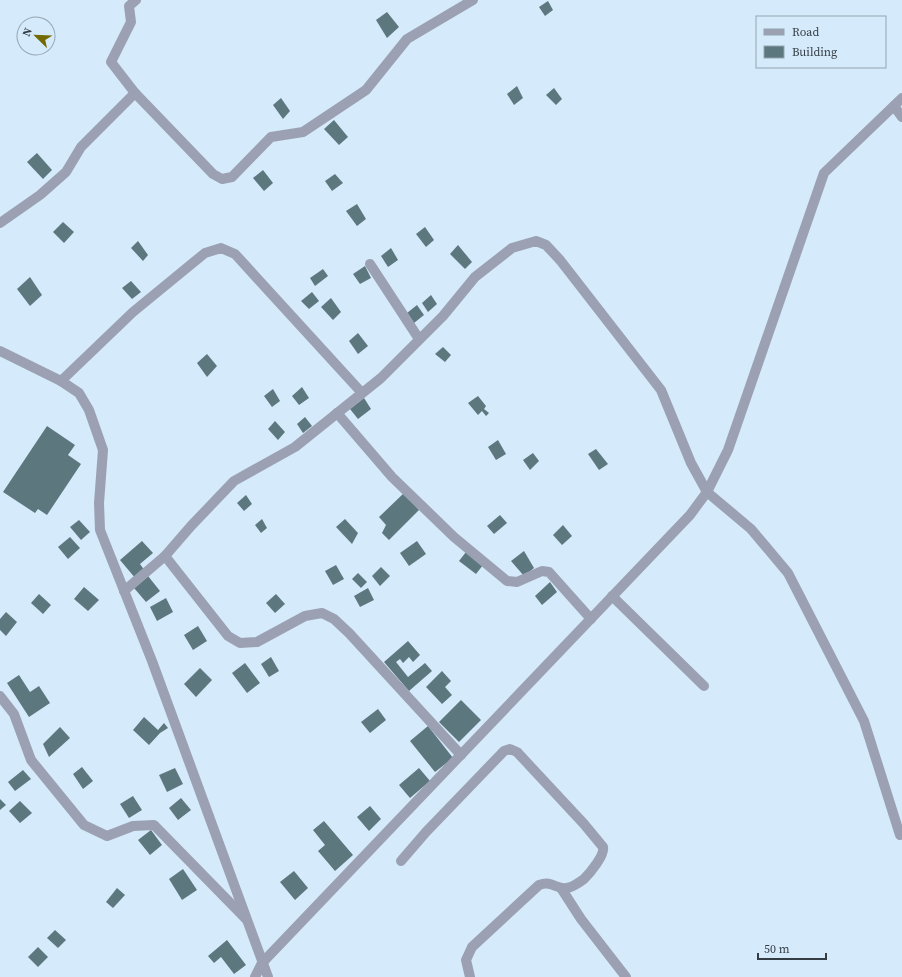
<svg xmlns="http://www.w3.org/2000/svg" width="902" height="977" font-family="'Source Serif 4',serif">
  <rect width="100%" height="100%" fill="#d5eafb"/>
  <g fill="#5d777e">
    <path d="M 548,1 L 553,10 L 545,16 L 539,7 Z"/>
    <path d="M 387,12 L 399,27 L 387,38 L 376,20 Z"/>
    <path d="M 517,86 L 523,98 L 514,105 L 507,94 Z"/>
    <path d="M 554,88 L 562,99 L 556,105 L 546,95 Z"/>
    <path d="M 281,98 L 290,111 L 283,119 L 273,105 Z"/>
    <path d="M 334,120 L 348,137 L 339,145 L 324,129 Z"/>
    <path d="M 37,153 L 52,170 L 43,179 L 27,162 Z"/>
    <path d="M 263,170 L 273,183 L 264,191 L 253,178 Z"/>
    <path d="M 335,174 L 343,183 L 332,191 L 325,181 Z"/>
    <path d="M 357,204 L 366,219 L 357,226 L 346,211 Z"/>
    <path d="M 63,222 L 74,232 L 64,243 L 53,232 Z"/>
    <path d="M 425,227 L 434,240 L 426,247 L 416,234 Z"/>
    <path d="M 138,241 L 148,255 L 143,261 L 131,248 Z"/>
    <path d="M 458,245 L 472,262 L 465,269 L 450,254 Z"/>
    <path d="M 391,248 L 398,260 L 388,267 L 381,256 Z"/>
    <path d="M 365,266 L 371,278 L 360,284 L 353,274 Z"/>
    <path d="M 323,269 L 328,276 L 315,286 L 310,278 Z"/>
    <path d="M 30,277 L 42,295 L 30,306 L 17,289 Z"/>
    <path d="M 131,281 L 141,292 L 132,299 L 122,288 Z"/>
    <path d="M 312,292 L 319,301 L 309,309 L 301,301 Z"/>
    <path d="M 431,295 L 437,304 L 428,312 L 422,303 Z"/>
    <path d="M 331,298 L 341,312 L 333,320 L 321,307 Z"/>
    <path d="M 417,305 L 424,315 L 414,323 L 407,313 Z"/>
    <path d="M 358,333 L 368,346 L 358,354 L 349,341 Z"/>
    <path d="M 443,347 L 451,355 L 445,362 L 435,354 Z"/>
    <path d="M 207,354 L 217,366 L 207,377 L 197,363 Z"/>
    <path d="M 302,387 L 309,398 L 299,405 L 292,396 Z"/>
    <path d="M 273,389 L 280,401 L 272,407 L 264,396 Z"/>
    <path d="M 478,396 L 486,406 L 484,409 L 489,413 L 486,416 L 482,411 L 478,415 L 468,403 Z"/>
    <path d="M 364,398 L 371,409 L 358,419 L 350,409 Z"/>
    <path d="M 305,417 L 312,426 L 303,433 L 297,424 Z"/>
    <path d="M 275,421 L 285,432 L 278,440 L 268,429 Z"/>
    <path d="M 47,426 L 75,445 L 68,455 L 81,464 L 47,515 L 38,509 L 35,513 L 3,492 Z"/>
    <path d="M 498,440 L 506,454 L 496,460 L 488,447 Z"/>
    <path d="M 596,449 L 608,464 L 599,470 L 588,454 Z"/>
    <path d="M 533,453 L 539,461 L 530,470 L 523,460 Z"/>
    <path d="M 404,493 L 419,510 L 389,540 L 382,533 L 386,525 L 379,517 Z"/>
    <path d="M 246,495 L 252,504 L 244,511 L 237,503 Z"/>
    <path d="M 500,515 L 507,523 L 494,534 L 487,526 Z"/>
    <path d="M 262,519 L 267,528 L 261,533 L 255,525 Z"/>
    <path d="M 345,519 L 358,533 L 352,544 L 336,527 Z"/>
    <path d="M 79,520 L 90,532 L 81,540 L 70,527 Z"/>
    <path d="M 563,525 L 572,536 L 562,545 L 553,535 Z"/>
    <path d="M 70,537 L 80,548 L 68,559 L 58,547 Z"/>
    <path d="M 142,541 L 153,553 L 140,564 L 145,571 L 136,579 L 120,560 Z"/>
    <path d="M 417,541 L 426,554 L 409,566 L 400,553 Z"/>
    <path d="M 524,551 L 534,568 L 524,576 L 511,561 Z"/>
    <path d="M 466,552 L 483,565 L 476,574 L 459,561 Z"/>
    <path d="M 336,565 L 344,579 L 333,585 L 325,571 Z"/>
    <path d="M 381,567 L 390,576 L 380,586 L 372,576 Z"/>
    <path d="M 358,573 L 367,582 L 361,588 L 352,579 Z"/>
    <path d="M 148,576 L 160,591 L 146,602 L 134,588 Z"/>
    <path d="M 550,582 L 557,592 L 542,605 L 535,596 Z"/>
    <path d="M 84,587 L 99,600 L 88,611 L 74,599 Z"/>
    <path d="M 368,588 L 374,600 L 360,607 L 354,596 Z"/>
    <path d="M 39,594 L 51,605 L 43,614 L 31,603 Z"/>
    <path d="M 276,594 L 285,604 L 275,613 L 266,603 Z"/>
    <path d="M 166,598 L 173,612 L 157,621 L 150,607 Z"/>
    <path d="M 6,612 L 17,622 L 6,636 L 0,630 L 0,619 Z"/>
    <path d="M 198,626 L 207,641 L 193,650 L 184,635 Z"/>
    <path d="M 408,641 L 420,655 L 413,662 L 409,657 L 403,663 L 400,659 L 396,662 L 408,677 L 425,663 L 432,671 L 409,691 L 384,662 Z"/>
    <path d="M 271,657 L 279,671 L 269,677 L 261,664 Z"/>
    <path d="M 245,663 L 260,683 L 247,693 L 232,673 Z"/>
    <path d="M 200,668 L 212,680 L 196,697 L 184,684 Z"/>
    <path d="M 442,671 L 451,681 L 445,687 L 452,695 L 442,704 L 426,687 Z"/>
    <path d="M 19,675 L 30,692 L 39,686 L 50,703 L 29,717 L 7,683 Z"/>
    <path d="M 461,700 L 481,720 L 459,742 L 439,722 Z"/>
    <path d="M 378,709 L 386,720 L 370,733 L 361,722 Z"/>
    <path d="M 144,717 L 158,730 L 164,723 L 168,728 L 160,733 L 149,745 L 133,730 Z"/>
    <path d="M 428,726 L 453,758 L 435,772 L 410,741 Z"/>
    <path d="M 60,727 L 70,738 L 49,757 L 43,744 Z"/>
    <path d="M 82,767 L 93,781 L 83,789 L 73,774 Z"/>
    <path d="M 175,768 L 183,784 L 167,792 L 159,775 Z"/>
    <path d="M 419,768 L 430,781 L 410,798 L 399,785 Z"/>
    <path d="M 23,770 L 31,779 L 15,791 L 8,782 Z"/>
    <path d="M 133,796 L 142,810 L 129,818 L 120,804 Z"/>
    <path d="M 181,798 L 191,810 L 178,820 L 169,808 Z"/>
    <path d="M 0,799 L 6,805 L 0,810 Z"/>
    <path d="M 20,801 L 32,813 L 20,823 L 9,811 Z"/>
    <path d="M 370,806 L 381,819 L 369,831 L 357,817 Z"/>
    <path d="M 324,821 L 353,855 L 335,871 L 318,851 L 325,845 L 313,830 Z"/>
    <path d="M 151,830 L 162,845 L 150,855 L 138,840 Z"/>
    <path d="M 183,869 L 197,890 L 182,900 L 169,879 Z"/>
    <path d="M 294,871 L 308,888 L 295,900 L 280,882 Z"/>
    <path d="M 117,888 L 125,895 L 113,908 L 106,902 Z"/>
    <path d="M 55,930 L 66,940 L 58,948 L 47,938 Z"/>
    <path d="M 227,940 L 246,965 L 234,974 L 221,957 L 214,963 L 208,956 Z"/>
    <path d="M 38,947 L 48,957 L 38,967 L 28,957 Z"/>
  </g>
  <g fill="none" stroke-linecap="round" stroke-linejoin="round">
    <g stroke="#9ba1b2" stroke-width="10">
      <path d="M 136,0 L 129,6 L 131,22 L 111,62 L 135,93 L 213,174 L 222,179 L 232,177 L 271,137 L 303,132 L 366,90 L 407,39 L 473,0"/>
      <path d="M 894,106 L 902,117"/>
      <path d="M 0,223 L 40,195 L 66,172 L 81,147 L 135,93"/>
      <path d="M 370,264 L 419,339"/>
      <path d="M 61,381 L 133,312 L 205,253 L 221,248 L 235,254 L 362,393"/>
      <path d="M 337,413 L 392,477 L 454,537 L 507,581 L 517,582 L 542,571 L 549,572 L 591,619"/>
      <path d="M 165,556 L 228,636 L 240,643 L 257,642 L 305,616 L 322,613 L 334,619 L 349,633 L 461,755"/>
      <path d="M 124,591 L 165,556 L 191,526 L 234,481 L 295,447 L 381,378 L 443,316 L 475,277 L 512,248 L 536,241 L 546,245 L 560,260 L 661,390 L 691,463 L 707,492 L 751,529 L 788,573 L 864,721 L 900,835"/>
      <path d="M 612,596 L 704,686"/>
      <path d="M 0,696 L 14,714 L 31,760 L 84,825 L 107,836 L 133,826 L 154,825 L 246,919"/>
      <path d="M 401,861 L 426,832 L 504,751 L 510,749 L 517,752 L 584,824 L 603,847 C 605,855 590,873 584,879 C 580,882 572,887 567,888 C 556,890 553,880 539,885 L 472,947 L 466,960 L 470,977"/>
      <path d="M 561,888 L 581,919 L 626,977"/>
      <path d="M 255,977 L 262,963 L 690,515 L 707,492 L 728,450 L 824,173 L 902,98"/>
    </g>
    <path stroke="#9ba1b2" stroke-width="10" d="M 0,351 L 61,381 L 79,393 L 89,410 L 103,450 L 99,503 L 100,530 L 152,661 L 268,977"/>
  </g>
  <rect x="756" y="16" width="130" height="52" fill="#d5eafb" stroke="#95a5b2"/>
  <rect x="764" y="29" width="20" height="6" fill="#9ba1b2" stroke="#95a5b2"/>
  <text x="792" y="36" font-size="12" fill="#353d44">Road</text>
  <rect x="764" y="46" width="20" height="12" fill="#5d777e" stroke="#95a5b2"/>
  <text x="792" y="56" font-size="12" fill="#353d44">Building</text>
  <g transform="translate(36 36) rotate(293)"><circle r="19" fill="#d5eafb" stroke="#95a5b2"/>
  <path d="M0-3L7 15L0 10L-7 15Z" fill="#736a03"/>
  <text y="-6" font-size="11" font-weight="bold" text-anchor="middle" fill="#353d44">N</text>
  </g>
  <path d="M758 953v6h68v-6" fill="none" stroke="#353d44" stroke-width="2"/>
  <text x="764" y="953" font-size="12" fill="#353d44" stroke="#d5eafb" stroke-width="3" paint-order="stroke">50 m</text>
</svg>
